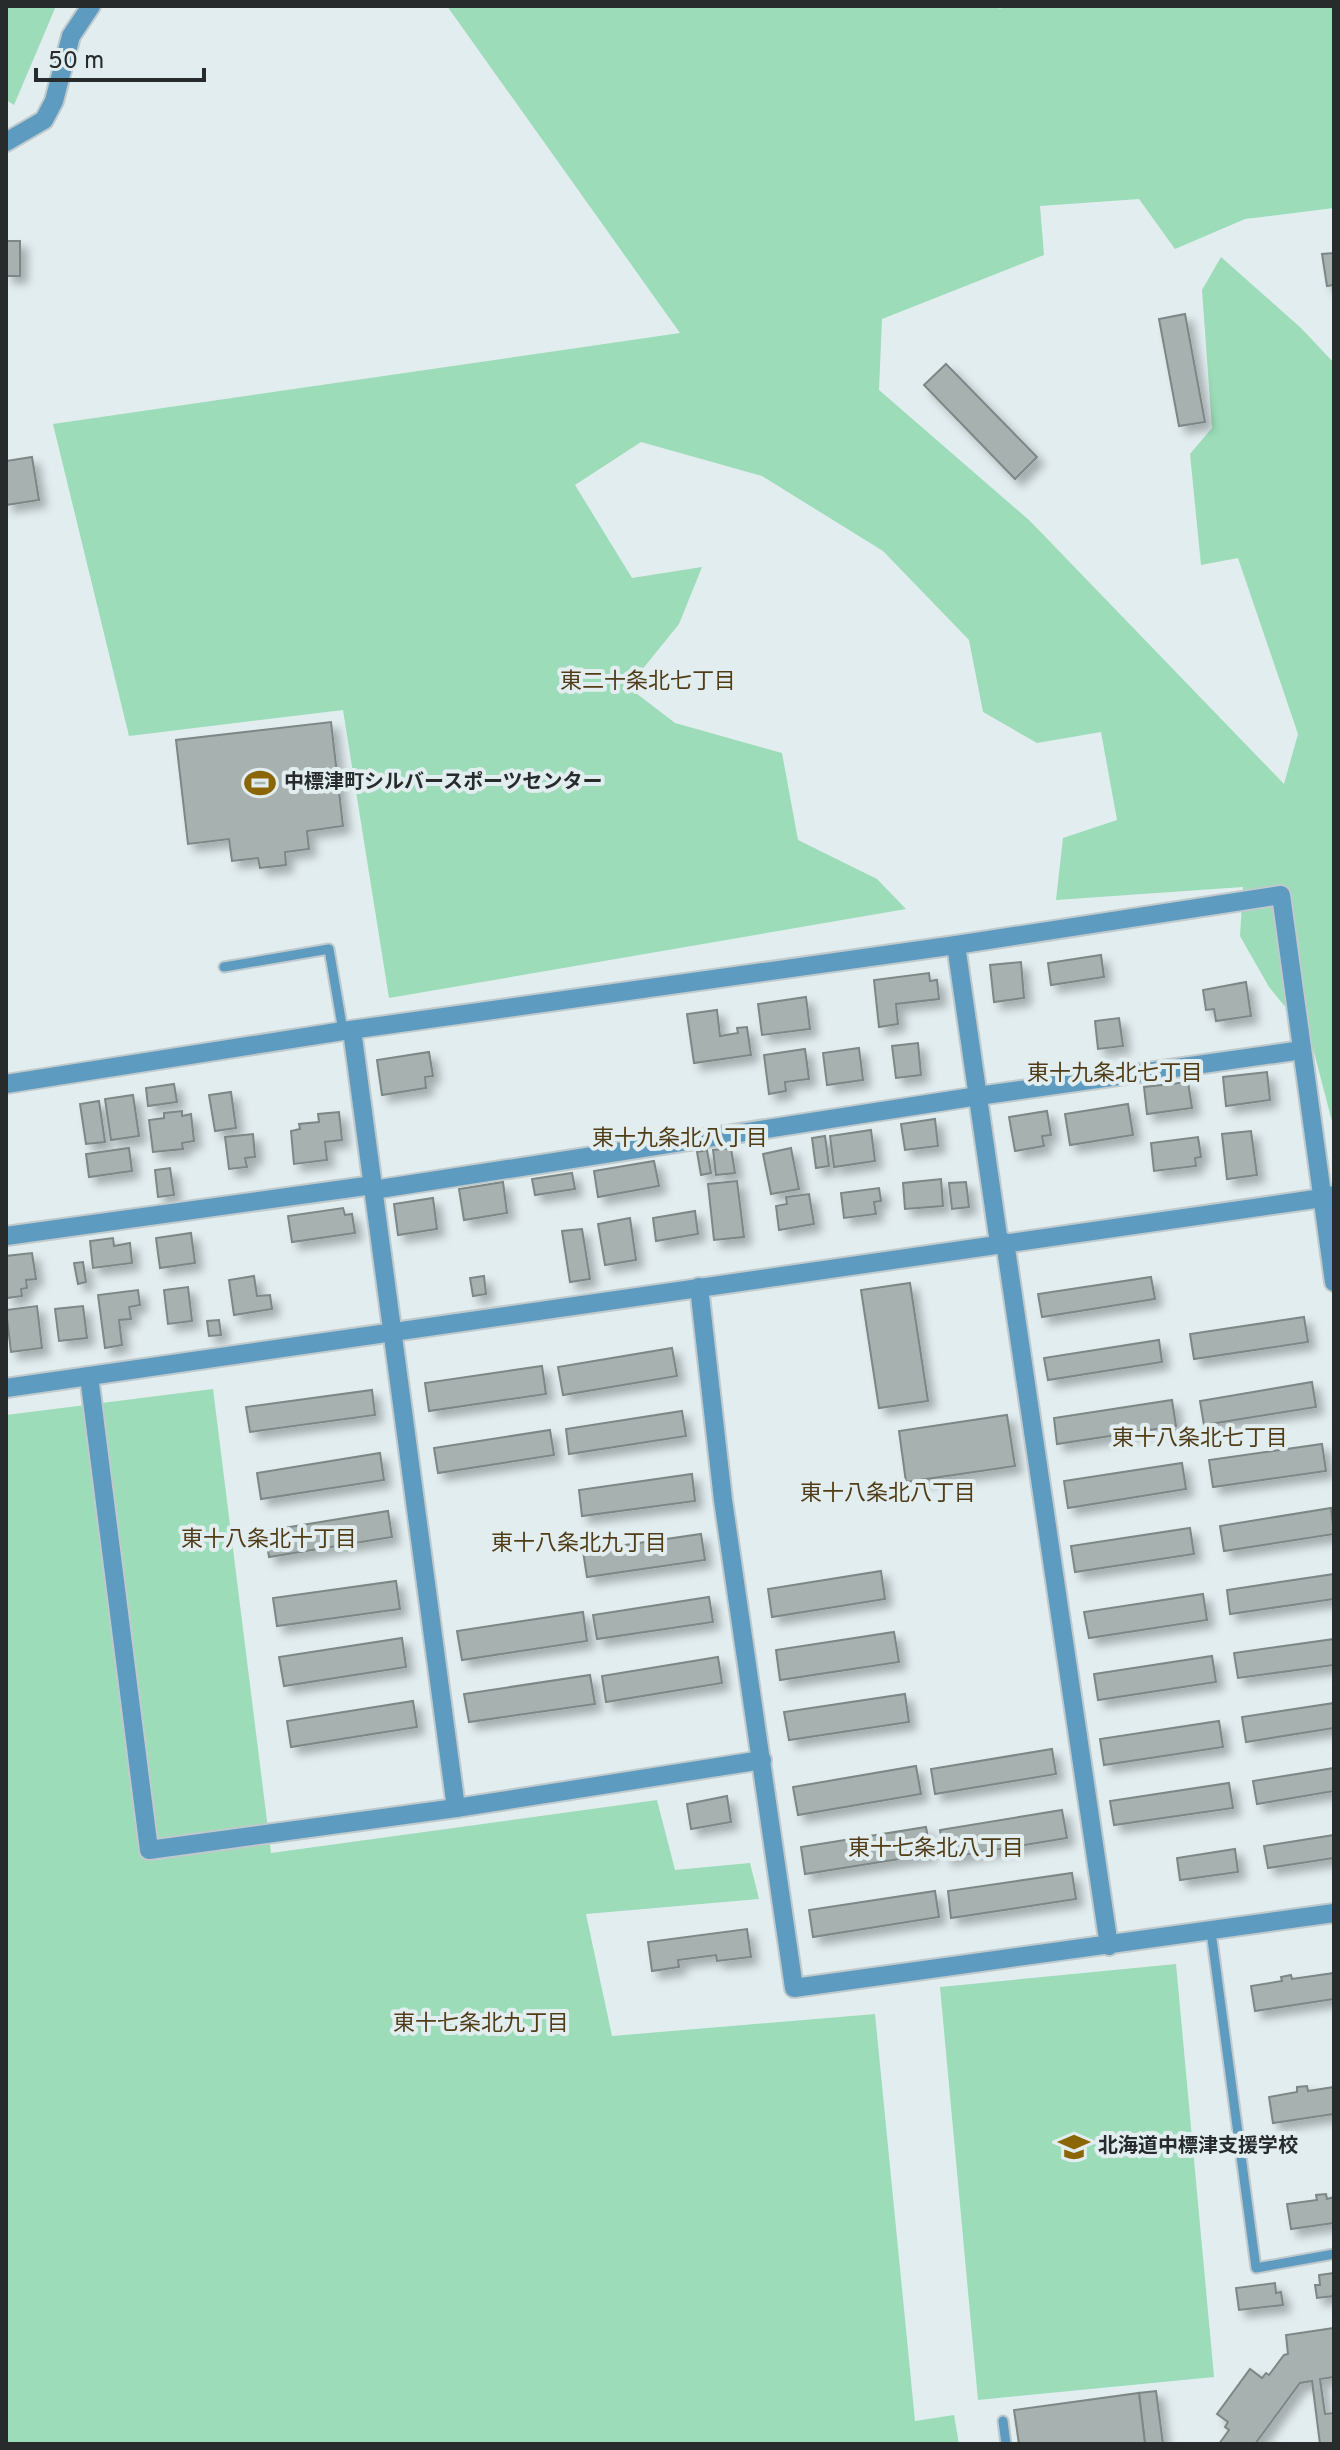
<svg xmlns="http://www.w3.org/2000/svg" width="1340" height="2450" font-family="Overpass,'Noto Sans JP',sans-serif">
  <defs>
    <filter id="shadow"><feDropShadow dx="7" dy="7" stdDeviation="4" flood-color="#0004"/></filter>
  </defs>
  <rect width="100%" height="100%" fill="#e2edef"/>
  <g fill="#9cdcb9">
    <path d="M 6,6 L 56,6 L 14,105 L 6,100 Z"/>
    <path d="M 447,6 L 997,6 L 1000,9 L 1003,6 L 1334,6 L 1334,208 L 1245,219 L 1175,249 L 1139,199 L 1040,206 L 1044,255 L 882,319 L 879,390 L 1030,521 L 1284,784 L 1298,734 L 1238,558 L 1201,565 L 1190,454 L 1212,428 L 1202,290 L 1221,257 L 1301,328 L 1334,363 L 1334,1129 L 1310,1037 L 1269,987 L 1240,936 L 1243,887 L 1056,900 L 1063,838 L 1117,820 L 1101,732 L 1037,743 L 983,712 L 969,640 L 883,551 L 762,476 L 641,442 L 575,485 L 632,578 L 702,567 L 679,624 L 628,687 L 675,723 L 782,753 L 798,840 L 877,879 L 906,909 L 389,998 L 343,710 L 129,736 L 53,424 L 680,333 Z"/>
    <path d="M 213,1389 L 271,1853 L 657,1800 L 675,1870 L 750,1863 L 759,1899 L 586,1914 L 612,2036 L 875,2014 L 915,2421 L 954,2415 L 959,2444 L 6,2444 L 6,1415 Z"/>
    <path d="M 1176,1964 L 1214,2377 L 978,2400 L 940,1987 Z"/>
  </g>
  <g fill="#a7b1b0" stroke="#7d8786" stroke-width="2" filter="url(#shadow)">
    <rect x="6" y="241" width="14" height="35"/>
    <path d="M 1334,253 L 1334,285 L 1327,286 L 1322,254 Z"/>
    <path d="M 1185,314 L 1205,422 L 1179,426 L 1159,319 Z"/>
    <path d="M 946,364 L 1037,457 L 1015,479 L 924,385 Z"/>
    <path d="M 32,457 L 39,500 L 6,505 L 6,461 Z"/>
    <path d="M 331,722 L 343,826 L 307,831 L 309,849 L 285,852 L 286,865 L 260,868 L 258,858 L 232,861 L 229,839 L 188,844 L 176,740 Z"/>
    <path d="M 1101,955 L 1104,977 L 1051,985 L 1048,963 Z"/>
    <path d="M 1021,962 L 1024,998 L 994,1002 L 990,965 Z"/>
    <path d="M 929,973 L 930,981 L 937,980 L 939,999 L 896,1004 L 898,1024 L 879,1027 L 874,980 Z"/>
    <path d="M 1246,982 L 1251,1016 L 1216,1021 L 1214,1009 L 1206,1010 L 1203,990 Z"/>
    <path d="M 806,997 L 810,1029 L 762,1035 L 758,1004 Z"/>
    <path d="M 717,1010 L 720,1036 L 738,1033 L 737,1028 L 747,1027 L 751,1055 L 694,1063 L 687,1014 Z"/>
    <path d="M 1119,1018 L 1123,1046 L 1098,1049 L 1095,1021 Z"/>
    <path d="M 918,1043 L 921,1075 L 896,1078 L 892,1046 Z"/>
    <path d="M 859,1048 L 863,1080 L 827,1085 L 823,1053 Z"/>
    <path d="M 805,1049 L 809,1079 L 785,1082 L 786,1091 L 769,1094 L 764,1055 Z"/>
    <path d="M 429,1052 L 433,1076 L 425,1077 L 426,1088 L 382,1095 L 377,1060 Z"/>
    <path d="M 1267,1072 L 1270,1100 L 1226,1106 L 1223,1077 Z"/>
    <path d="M 1188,1082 L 1192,1108 L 1147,1114 L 1144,1087 Z"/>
    <path d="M 174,1084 L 177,1102 L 148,1106 L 146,1088 Z"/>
    <path d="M 231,1092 L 236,1128 L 215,1131 L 209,1095 Z"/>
    <path d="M 133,1095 L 139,1136 L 111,1140 L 105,1099 Z"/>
    <path d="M 99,1101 L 105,1142 L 86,1144 L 80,1104 Z"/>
    <path d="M 1128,1104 L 1133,1135 L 1070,1145 L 1065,1114 Z"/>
    <path d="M 182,1111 L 182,1116 L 191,1114 L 194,1141 L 182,1143 L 183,1149 L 153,1152 L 149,1120 L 164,1118 L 164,1113 Z"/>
    <path d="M 1047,1111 L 1051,1135 L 1042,1136 L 1044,1146 L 1015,1151 L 1009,1117 Z"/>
    <path d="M 339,1112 L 342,1140 L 325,1142 L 327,1160 L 294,1164 L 291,1131 L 300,1129 L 299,1124 L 319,1122 L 318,1114 Z"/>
    <path d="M 935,1119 L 938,1146 L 905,1150 L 901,1124 Z"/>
    <path d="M 871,1130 L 875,1161 L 834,1167 L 830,1136 Z"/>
    <path d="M 1251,1131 L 1257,1175 L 1227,1179 L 1222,1134 Z"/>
    <path d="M 253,1134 L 255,1157 L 245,1158 L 247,1167 L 229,1169 L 225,1137 Z"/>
    <path d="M 825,1136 L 829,1166 L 816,1168 L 812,1138 Z"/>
    <path d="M 1198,1137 L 1201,1157 L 1195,1158 L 1196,1166 L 1154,1171 L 1151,1143 Z"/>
    <path d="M 129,1148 L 132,1171 L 89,1177 L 86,1154 Z"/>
    <path d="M 731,1148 L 735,1173 L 716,1175 L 713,1150 Z"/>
    <path d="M 791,1148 L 799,1189 L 771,1194 L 763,1154 Z"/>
    <path d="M 707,1150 L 711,1173 L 701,1175 L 697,1152 Z"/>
    <path d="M 654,1161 L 659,1186 L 598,1197 L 594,1171 Z"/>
    <path d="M 170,1168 L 174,1195 L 158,1197 L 155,1170 Z"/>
    <path d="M 572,1173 L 575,1189 L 535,1195 L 532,1179 Z"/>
    <path d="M 941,1179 L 943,1206 L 905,1209 L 903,1183 Z"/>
    <path d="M 737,1181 L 744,1237 L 714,1240 L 708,1184 Z"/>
    <path d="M 503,1182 L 507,1213 L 464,1220 L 459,1189 Z"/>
    <path d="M 966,1182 L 969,1207 L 952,1209 L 949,1183 Z"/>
    <path d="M 879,1188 L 881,1201 L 874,1202 L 876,1214 L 844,1218 L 841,1193 Z"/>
    <path d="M 809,1194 L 814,1224 L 779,1230 L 776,1206 L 787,1204 L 786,1197 Z"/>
    <path d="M 433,1198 L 437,1229 L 398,1235 L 394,1204 Z"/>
    <path d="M 343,1208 L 345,1215 L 352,1214 L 355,1233 L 292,1242 L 288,1216 Z"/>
    <path d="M 695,1211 L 698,1234 L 656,1241 L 653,1218 Z"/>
    <path d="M 630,1218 L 636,1260 L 605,1265 L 598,1224 Z"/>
    <path d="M 582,1229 L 590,1279 L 570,1282 L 562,1231 Z"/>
    <path d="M 191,1233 L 195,1263 L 160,1268 L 156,1238 Z"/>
    <path d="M 113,1238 L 114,1246 L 130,1243 L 132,1263 L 93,1268 L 90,1241 Z"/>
    <path d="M 32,1253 L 36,1279 L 26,1280 L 27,1288 L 21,1289 L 22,1296 L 7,1298 L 6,1256 Z"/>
    <path d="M 83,1262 L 86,1282 L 78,1284 L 74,1263 Z"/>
    <path d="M 254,1276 L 257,1296 L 270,1295 L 272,1309 L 234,1315 L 229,1280 Z"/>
    <path d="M 484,1276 L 486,1294 L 473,1296 L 470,1278 Z"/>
    <path d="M 1151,1277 L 1155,1299 L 1042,1317 L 1038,1294 Z"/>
    <path d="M 910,1283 L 928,1401 L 879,1408 L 861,1290 Z"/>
    <path d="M 188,1287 L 192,1321 L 168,1324 L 164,1290 Z"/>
    <path d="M 138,1290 L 140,1305 L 129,1307 L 131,1319 L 119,1320 L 122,1345 L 105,1348 L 98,1295 Z"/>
    <path d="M 37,1306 L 42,1348 L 11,1352 L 6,1310 Z"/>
    <path d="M 83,1306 L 87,1338 L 59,1341 L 55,1309 Z"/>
    <path d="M 1304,1317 L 1308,1342 L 1194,1359 L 1190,1334 Z"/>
    <path d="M 219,1320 L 221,1335 L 209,1336 L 207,1321 Z"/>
    <path d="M 1159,1340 L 1162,1362 L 1048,1380 L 1044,1358 Z"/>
    <path d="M 672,1348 L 677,1376 L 563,1395 L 558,1367 Z"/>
    <path d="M 542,1366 L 546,1394 L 429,1411 L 425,1383 Z"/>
    <path d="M 1312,1382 L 1316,1407 L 1204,1425 L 1200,1401 Z"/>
    <path d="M 372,1390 L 375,1415 L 250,1432 L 246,1407 Z"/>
    <path d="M 1172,1400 L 1176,1426 L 1057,1444 L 1054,1418 Z"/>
    <path d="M 682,1411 L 686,1436 L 569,1454 L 566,1429 Z"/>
    <path d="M 1007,1415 L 1015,1466 L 906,1482 L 899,1431 Z"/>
    <path d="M 550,1430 L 554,1455 L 438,1473 L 434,1448 Z"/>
    <path d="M 1322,1444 L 1326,1471 L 1213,1487 L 1209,1460 Z"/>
    <path d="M 380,1453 L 384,1480 L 261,1499 L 257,1473 Z"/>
    <path d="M 1182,1463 L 1186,1489 L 1068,1508 L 1064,1481 Z"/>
    <path d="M 692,1474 L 695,1501 L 582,1516 L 579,1490 Z"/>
    <path d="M 1331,1508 L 1334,1534 L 1224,1551 L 1220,1526 Z"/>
    <path d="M 388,1511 L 392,1537 L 269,1557 L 265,1531 Z"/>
    <path d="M 1190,1528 L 1194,1554 L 1075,1572 L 1071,1546 Z"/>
    <path d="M 701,1534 L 705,1560 L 587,1577 L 583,1551 Z"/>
    <path d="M 881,1571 L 885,1599 L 772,1617 L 768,1589 Z"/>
    <path d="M 1334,1574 L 1334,1599 L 1230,1614 L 1227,1590 Z"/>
    <path d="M 396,1581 L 400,1609 L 277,1626 L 273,1598 Z"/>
    <path d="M 1203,1594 L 1207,1620 L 1089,1638 L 1084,1612 Z"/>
    <path d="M 709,1597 L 713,1622 L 597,1639 L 593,1615 Z"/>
    <path d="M 583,1612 L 587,1641 L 462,1660 L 457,1631 Z"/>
    <path d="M 894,1632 L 899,1662 L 780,1680 L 776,1650 Z"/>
    <path d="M 402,1638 L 406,1667 L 284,1686 L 279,1657 Z"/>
    <path d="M 1334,1639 L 1334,1665 L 1238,1678 L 1234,1653 Z"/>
    <path d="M 1212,1656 L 1216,1682 L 1098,1700 L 1094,1674 Z"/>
    <path d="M 718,1657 L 722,1683 L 606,1702 L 602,1676 Z"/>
    <path d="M 590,1675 L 595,1704 L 469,1722 L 464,1694 Z"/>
    <path d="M 905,1694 L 909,1722 L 789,1740 L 784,1712 Z"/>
    <path d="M 413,1701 L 417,1727 L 291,1747 L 287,1721 Z"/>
    <path d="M 1334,1703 L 1334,1728 L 1246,1742 L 1242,1717 Z"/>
    <path d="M 1219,1721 L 1223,1747 L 1104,1765 L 1100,1739 Z"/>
    <path d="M 1052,1749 L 1056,1774 L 935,1794 L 931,1769 Z"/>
    <path d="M 916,1766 L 921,1794 L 798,1815 L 793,1787 Z"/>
    <path d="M 1334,1768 L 1334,1791 L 1257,1804 L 1253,1781 Z"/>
    <path d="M 1229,1783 L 1233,1808 L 1114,1825 L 1110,1801 Z"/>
    <path d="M 727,1796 L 731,1822 L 691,1829 L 687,1804 Z"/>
    <path d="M 1062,1810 L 1067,1838 L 945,1858 L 940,1830 Z"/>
    <path d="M 926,1827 L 931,1854 L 805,1874 L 801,1847 Z"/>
    <path d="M 1334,1835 L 1334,1858 L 1268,1868 L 1264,1846 Z"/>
    <path d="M 1235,1849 L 1238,1872 L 1180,1880 L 1177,1858 Z"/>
    <path d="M 1072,1873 L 1076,1899 L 951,1918 L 948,1891 Z"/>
    <path d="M 935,1891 L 939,1917 L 813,1937 L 809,1910 Z"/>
    <path d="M 747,1929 L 751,1957 L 717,1961 L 716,1955 L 678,1960 L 679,1967 L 652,1971 L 648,1942 Z"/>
    <path d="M 1334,1973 L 1334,1999 L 1255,2011 L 1251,1986 L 1282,1981 L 1281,1977 L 1291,1975 L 1292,1979 Z"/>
    <path d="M 1307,2086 L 1308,2091 L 1334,2087 L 1334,2114 L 1273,2123 L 1269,2097 L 1297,2092 L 1297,2087 Z"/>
    <path d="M 1326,2194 L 1327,2199 L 1334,2197 L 1334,2223 L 1291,2229 L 1287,2204 L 1317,2200 L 1316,2195 Z"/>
    <path d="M 1334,2273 L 1334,2296 L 1317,2298 L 1315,2285 L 1320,2285 L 1319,2275 Z"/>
    <path d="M 1275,2283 L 1276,2293 L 1281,2292 L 1283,2305 L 1239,2310 L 1236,2288 Z"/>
    <path d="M 1334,2328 L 1334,2377 L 1320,2379 L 1325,2414 L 1334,2413 L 1334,2444 L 1320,2444 L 1312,2381 L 1300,2383 L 1255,2444 L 1219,2444 L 1229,2430 L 1225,2427 L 1228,2422 L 1217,2414 L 1250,2369 L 1262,2378 L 1266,2373 L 1269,2375 L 1284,2355 L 1288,2354 L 1286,2335 Z"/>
    <path d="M 1156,2391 L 1163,2444 L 1145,2444 L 1139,2393 Z"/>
    <path d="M 1139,2393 L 1145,2444 L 1019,2444 L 1014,2410 Z"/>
  </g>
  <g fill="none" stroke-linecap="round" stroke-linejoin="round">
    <defs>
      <g id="service">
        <path d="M 224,967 L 329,949 L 343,1031"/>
        <path d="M 1212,1939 L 1256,2268 L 1334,2254"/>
        <path d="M 1003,2421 L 1006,2444"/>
      </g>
      <g id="minor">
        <path d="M 6,142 L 44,120 L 54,101 L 71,36 L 91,6"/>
        <path d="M 956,945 L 999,1243"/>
        <path d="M 352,1030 L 456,1808"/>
        <path d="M 6,1084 L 343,1031 L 956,945 L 1281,895 L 1334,1282"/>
        <path d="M 373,1190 L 978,1096 L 1302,1050"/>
        <path d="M 6,1236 L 373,1185"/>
        <path d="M 1005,1242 L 1109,1946"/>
        <path d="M 699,1287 L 723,1500 L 794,1988 L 1334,1913"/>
        <path d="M 89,1376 L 149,1850 L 456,1808 L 762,1760"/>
        <path d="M 6,1388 L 1322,1198"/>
      </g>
      <path id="tertiary" d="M 1322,1198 L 1334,1196"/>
    </defs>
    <use href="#service" stroke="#c0cacc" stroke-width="13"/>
    <use href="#minor" stroke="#c0cacc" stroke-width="22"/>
    <use href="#tertiary" stroke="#c0cacc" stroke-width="24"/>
    <use href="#service" stroke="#5e9bc0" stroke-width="9"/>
    <use href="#minor" stroke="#5e9bc0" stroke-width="18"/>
    <use href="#tertiary" stroke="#5e9bc0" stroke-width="20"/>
  </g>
  <defs>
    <symbol id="stadium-bare" viewBox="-9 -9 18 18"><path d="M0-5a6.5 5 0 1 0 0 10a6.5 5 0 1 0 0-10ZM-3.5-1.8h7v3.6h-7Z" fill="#8b6606" stroke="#e2edef" stroke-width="2.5" paint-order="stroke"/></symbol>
    <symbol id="school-bare" viewBox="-9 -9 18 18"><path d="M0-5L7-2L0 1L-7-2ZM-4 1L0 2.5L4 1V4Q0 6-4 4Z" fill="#8b6606" stroke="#e2edef" stroke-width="2.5" paint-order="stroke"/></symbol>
  </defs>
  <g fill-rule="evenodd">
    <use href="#stadium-bare" x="238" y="761" width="44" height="44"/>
    <use href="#school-bare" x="1052" y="2125" width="44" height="44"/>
  </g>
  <g text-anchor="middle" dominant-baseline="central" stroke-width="8" stroke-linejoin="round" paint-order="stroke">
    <g font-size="20" font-weight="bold" fill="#272b2c" stroke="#e2edef" text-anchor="start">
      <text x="284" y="783">中標津町シルバースポーツセンター</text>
      <text x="1098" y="2147">北海道中標津支援学校</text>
    </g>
    <g font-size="22" fill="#503d17" stroke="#e2edef">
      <text x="648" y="682">東二十条北七丁目</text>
      <text x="1115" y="1074">東十九条北七丁目</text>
      <text x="680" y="1139">東十九条北八丁目</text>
      <text x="1200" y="1439">東十八条北七丁目</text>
      <text x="888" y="1494">東十八条北八丁目</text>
      <text x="269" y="1540">東十八条北十丁目</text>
      <text x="579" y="1544">東十八条北九丁目</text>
      <text x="936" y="1849">東十七条北八丁目</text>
      <text x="481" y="2024">東十七条北九丁目</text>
    </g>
  </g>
  <rect width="1340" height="2450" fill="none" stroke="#272b2c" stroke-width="16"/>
  <path d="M36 68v12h168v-12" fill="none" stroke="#272b2c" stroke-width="4"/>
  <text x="48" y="68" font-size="24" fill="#272b2c" stroke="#e2edef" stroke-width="6" paint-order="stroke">50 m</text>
</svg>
